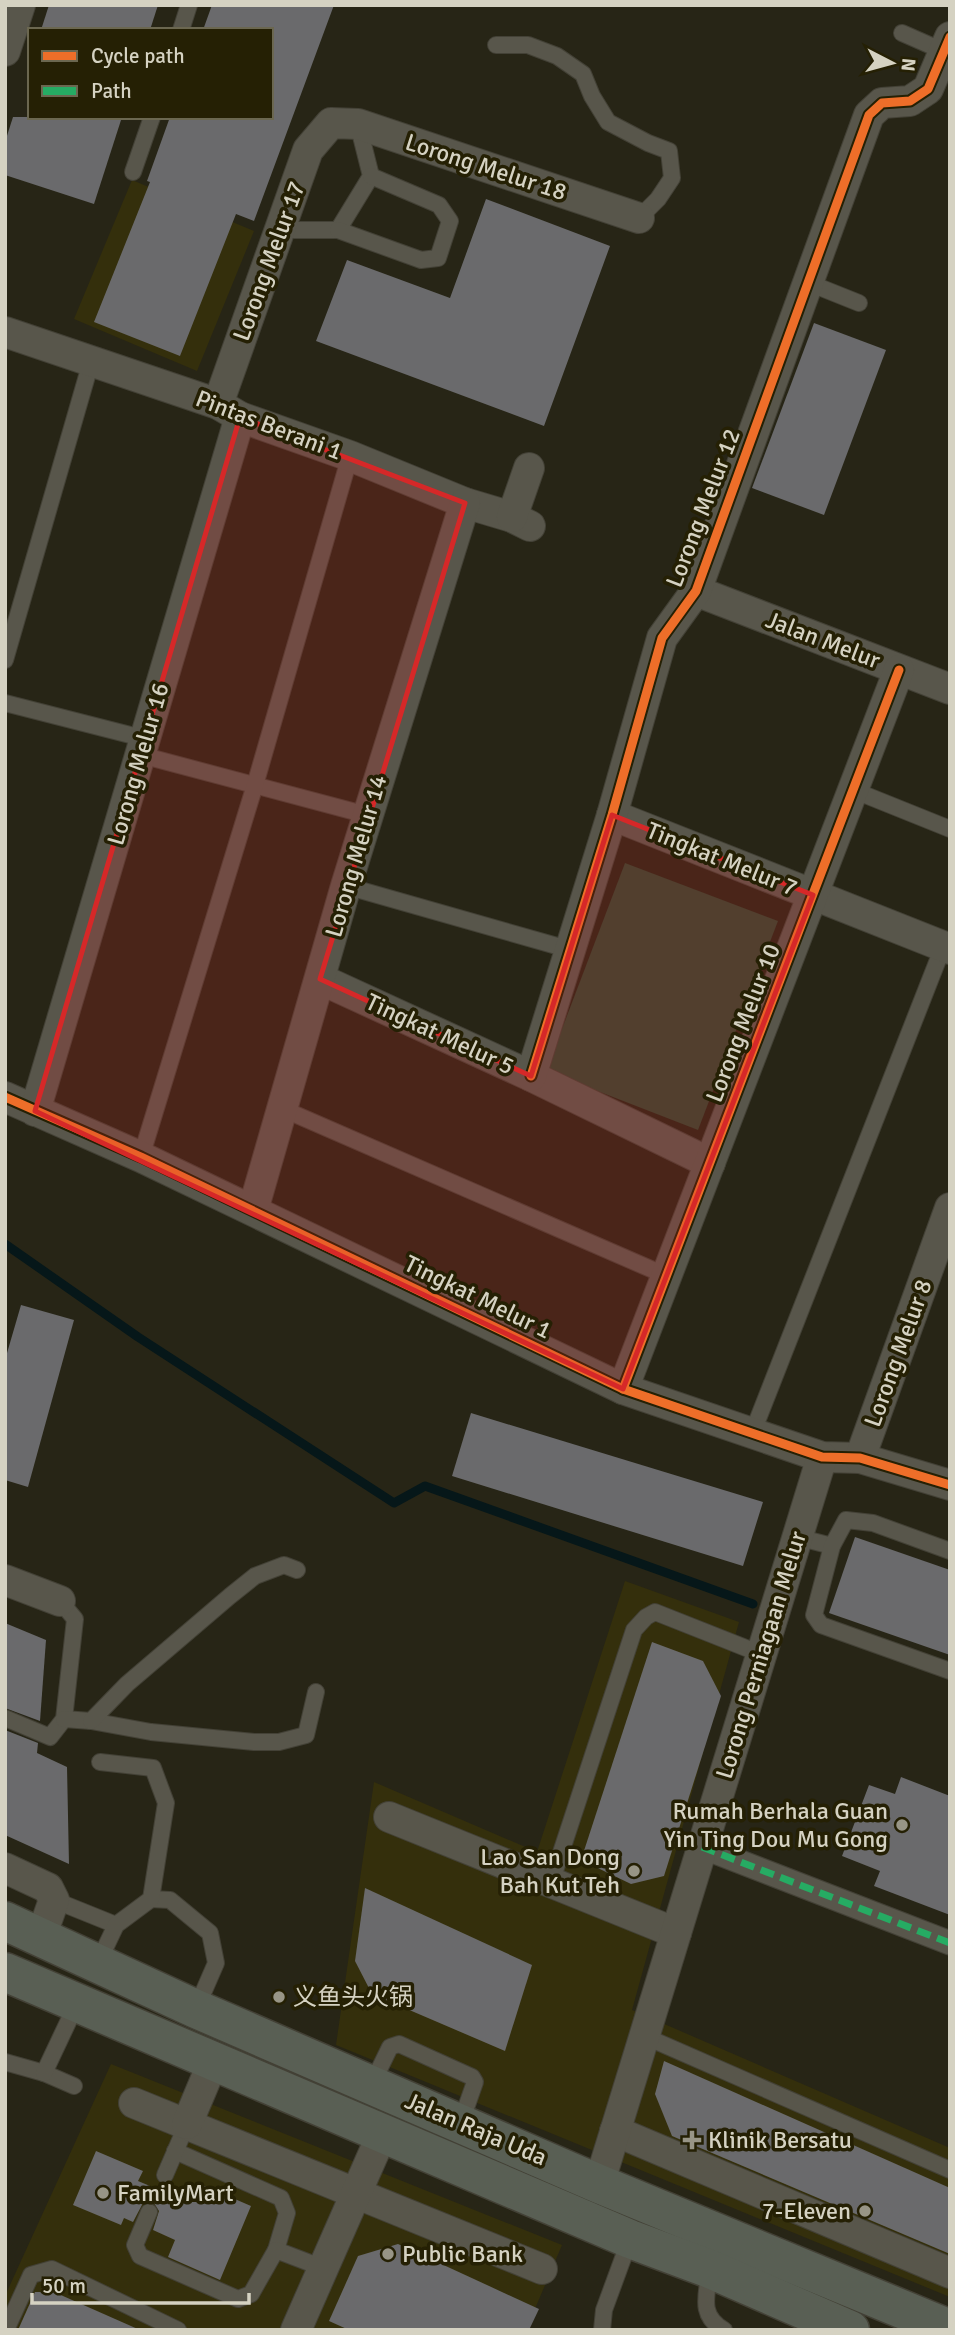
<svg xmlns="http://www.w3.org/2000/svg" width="955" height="2335" font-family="Signika,'Noto Sans SC',sans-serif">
  <rect width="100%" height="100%" fill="#272516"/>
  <g fill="#342f0c">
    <path d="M 132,180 L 254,231 L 197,371 L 74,319 Z"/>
    <path d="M 625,1581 L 739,1622 L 632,2010 L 950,2148 L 950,2297 L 336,2045 L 374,1782 L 537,1852 Z"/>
    <path d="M 111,2064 L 562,2245 L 526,2330 L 5,2330 L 5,2296 Z"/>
  </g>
  <path fill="#314530" d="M 625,863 L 778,921 L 698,1130 L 546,1071 Z"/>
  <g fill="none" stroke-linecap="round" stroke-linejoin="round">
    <path stroke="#061719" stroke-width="9" d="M 5,1244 L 138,1337 L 394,1503 L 425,1486 L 753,1604"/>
  </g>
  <g fill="#6a6a6c">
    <path d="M 49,5 L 158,5 L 150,30 L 41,30 Z"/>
    <path d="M 212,5 L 334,5 L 254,221 L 236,214 L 180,356 L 94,322 L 150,182 L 147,181 L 170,117 L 271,117 L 271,30 L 203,30 Z"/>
    <path d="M 13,117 L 122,117 L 94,204 L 5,175 L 5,142 Z"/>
    <path d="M 486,199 L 610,246 L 544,426 L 316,341 L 347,260 L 450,298 Z"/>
    <path d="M 814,323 L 886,350 L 824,515 L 752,488 Z"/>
    <path d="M 21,1305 L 74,1320 L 28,1487 L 5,1480 L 5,1360 Z"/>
    <path d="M 471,1413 L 763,1502 L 743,1566 L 452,1476 Z"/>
    <path d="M 855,1537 L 950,1570 L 950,1655 L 829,1613 Z"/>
    <path d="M 5,1623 L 46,1640 L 40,1721 L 5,1708 Z"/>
    <path d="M 652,1642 L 703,1661 L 721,1696 L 664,1876 L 631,1884 L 581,1860 Z"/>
    <path d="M 5,1730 L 38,1743 L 37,1753 L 67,1767 L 69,1864 L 5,1835 Z"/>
    <path d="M 901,1777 L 950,1796 L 950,1915 L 874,1886 L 880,1871 L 842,1856 L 869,1785 L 895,1794 Z"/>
    <path d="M 365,1888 L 532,1965 L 505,2051 L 372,1994 L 355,1961 Z"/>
    <path d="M 664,2061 L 950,2188 L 950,2254 L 672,2136 L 655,2094 Z"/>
    <path d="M 96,2151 L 143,2171 L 138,2181 L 191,2203 L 200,2184 L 251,2206 L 220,2280 L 168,2257 L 175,2240 L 153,2230 L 159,2211 L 154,2203 L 143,2203 L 133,2222 L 124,2218 L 121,2225 L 73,2205 Z"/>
    <path d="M 398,2244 L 539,2309 L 529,2330 L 349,2330 L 329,2321 L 358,2256 Z"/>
    <path d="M 35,2292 L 54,2292 L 140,2330 L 18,2330 Z"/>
  </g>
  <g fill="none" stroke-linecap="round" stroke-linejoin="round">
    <defs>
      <g id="service">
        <path d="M 181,30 L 189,5"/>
        <path d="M 902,33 L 943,51"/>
        <path d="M 496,45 L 528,45 L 557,56 L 583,74 L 592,96 L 608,122 L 648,143 L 669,151 L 672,178 L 658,199 L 639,218"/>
        <path d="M 133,172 L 152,117"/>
        <path d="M 280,230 L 338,230 L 371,176 L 358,124"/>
        <path d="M 338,230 L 421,260 L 438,258 L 450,221 L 439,205 L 371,176"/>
        <path d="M 809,283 L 859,303"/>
        <path d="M 5,660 L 91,362"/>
        <path d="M 5,703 L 146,739"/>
        <path d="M 141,755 L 367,815"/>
        <path d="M 853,790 L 950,829"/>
        <path d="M 346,886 L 571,950"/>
        <path d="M 283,1109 L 667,1276"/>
        <path d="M 141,1157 L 255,785 L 350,456"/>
        <path d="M 752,1434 L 943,947"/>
        <path d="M 797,1537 L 832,1546"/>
        <path d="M 950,1551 L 873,1523 L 846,1520 L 832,1546 L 814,1615 L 821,1625 L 950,1671"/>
        <path d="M 5,1718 L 50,1737 L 64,1719 L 75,1619 L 60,1601"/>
        <path d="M 64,1719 L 91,1721 L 151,1732 L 254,1742 L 279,1742 L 306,1735 L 316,1692"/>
        <path d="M 91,1721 L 127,1684 L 230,1596 L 255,1576 L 284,1565 L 297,1570"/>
        <path d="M 551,1883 L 634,1630 L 646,1617 L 655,1612 L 761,1654"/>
        <path d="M 151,1899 L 170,1900 L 210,1933 L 216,1963 L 196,2009"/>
        <path d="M 54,1900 L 116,1925"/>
        <path d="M 98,1963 L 116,1925 L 151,1899 L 166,1803 L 153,1768 L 100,1762"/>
        <path d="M 644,2036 L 950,2170"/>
        <path d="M 5,2062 L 44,2073 L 74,2086"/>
        <path d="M 44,2073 L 77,2003"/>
        <path d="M 372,2084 L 390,2047 L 399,2044 L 472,2077 L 475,2082 L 461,2122"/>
        <path d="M 175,2151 L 281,2198 L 287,2213 L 276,2250"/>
        <path d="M 165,2175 L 187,2124"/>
        <path d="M 149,2212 L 135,2245 L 140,2256 L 238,2299 L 251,2294 L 276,2250 L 323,2268"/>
        <path d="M 710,2269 C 707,2295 698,2315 724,2330"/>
        <path d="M 6,2330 L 31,2275 L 52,2269 L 178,2330"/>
        <path d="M 602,2330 L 604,2310 L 630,2239"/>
      </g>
      <path id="pedestrian" d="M 702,1847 L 950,1943"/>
      <g id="minor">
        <path d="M 5,51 L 20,5"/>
        <path d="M 5,332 L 218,404 L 240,417 L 350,456 L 465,503 L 512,517 L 530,526"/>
        <path d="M 218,404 L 308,150 L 331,123 L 358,124 L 639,218"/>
        <path d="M 512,517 L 529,468"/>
        <path d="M 696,591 L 950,689"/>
        <path d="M 612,815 L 950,949"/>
        <path d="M 320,979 L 531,1076 L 710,1163"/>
        <path d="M 531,1076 L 612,815 L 662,638 L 696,591 L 869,115 L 882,103 L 910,101 L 928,89 L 950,37"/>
        <path d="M 5,1097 L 141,1157 L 623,1389 L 822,1457 L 860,1458 L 950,1485"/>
        <path d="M 35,1111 L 240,417"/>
        <path d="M 253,1210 L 346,886 L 465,503"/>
        <path d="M 623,1389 L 899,670"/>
        <path d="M 860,1458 L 950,1208"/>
        <path d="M 5,1580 L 60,1601"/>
        <path d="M 389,1817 L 676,1933"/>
        <path d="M 5,1868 L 48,1888 L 54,1900 L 41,1937"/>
        <path d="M 134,2103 L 542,2269"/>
        <path d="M 187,2124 L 213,2062"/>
        <path d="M 615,2131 L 950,2273"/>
        <path d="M 599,2184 L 822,1457"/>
        <path d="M 296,2330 L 383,2132"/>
      </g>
      <g id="primary">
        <path d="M 5,1921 L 196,2009 L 599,2184 L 950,2329"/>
        <path d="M 5,1972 L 630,2239 L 710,2269 L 850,2330"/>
      </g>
    </defs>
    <use href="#service" stroke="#434136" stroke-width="18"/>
    <use href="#pedestrian" stroke="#434136" stroke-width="25"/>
    <use href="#minor" stroke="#434136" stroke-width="32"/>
    <use href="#primary" stroke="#434136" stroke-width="41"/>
    <use href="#service" stroke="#58564b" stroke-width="16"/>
    <use href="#pedestrian" stroke="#58564b" stroke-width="23"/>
    <use href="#minor" stroke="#58564b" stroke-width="30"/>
    <use href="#primary" stroke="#595f54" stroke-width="38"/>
    <path stroke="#26ab63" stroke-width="7" stroke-dasharray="14 7" stroke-linecap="butt" d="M 702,1847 L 950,1943"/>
    <defs>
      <g id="cycleway">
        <path d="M 531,1076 L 612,815 L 662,638 L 696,591 L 869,115 L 882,103 L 910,101 L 928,89 L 950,37"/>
        <path d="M 5,1097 L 141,1157 L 623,1389 L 822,1457 L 860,1458 L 950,1485"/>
        <path d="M 623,1389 L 899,670"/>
      </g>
    </defs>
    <use href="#cycleway" stroke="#252004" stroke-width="13"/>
    <use href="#cycleway" stroke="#ee6e29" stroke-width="9"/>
  </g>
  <path fill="#d62828" fill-opacity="0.2" stroke="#d62828" stroke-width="5" stroke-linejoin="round" d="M 240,417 L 465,503 L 320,979 L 531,1076 L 612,815 L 813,895 L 623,1389 L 35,1111 Z"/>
  <g fill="#989586" stroke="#252004" stroke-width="2.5">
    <circle cx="902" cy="1825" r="7"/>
    <circle cx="634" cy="1871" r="7"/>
    <circle cx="279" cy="1997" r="7"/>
    <path d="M688.5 2129.5h7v7h7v7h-7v7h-7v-7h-7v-7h7z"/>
    <circle cx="103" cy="2193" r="7"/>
    <circle cx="865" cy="2211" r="7"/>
    <circle cx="388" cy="2254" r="7"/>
  </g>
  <g text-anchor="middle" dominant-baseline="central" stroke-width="7" stroke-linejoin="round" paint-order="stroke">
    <g font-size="24" fill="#d5d2c2" stroke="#252004">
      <text transform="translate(486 167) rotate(18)">Lorong Melur 18</text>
      <text transform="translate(269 261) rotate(-70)">Lorong Melur 17</text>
      <text transform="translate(269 425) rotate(21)">Pintas Berani 1</text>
      <text transform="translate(703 508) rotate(-69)">Lorong Melur 12</text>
      <text transform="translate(823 640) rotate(21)">Jalan Melur</text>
      <text transform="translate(138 764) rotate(-74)">Lorong Melur 16</text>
      <text transform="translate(356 856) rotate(-74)">Lorong Melur 14</text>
      <text transform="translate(722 859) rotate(22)">Tingkat Melur 7</text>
      <text transform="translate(743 1023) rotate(-69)">Lorong Melur 10</text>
      <text transform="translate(440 1034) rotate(25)">Tingkat Melur 5</text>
      <text transform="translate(478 1297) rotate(26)">Tingkat Melur 1</text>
      <text transform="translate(898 1353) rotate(-70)">Lorong Melur 8</text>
      <text transform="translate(761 1655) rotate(-73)">Lorong Perniagaan Melur</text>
      <text transform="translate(476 2129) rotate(23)">Jalan Raja Uda</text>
    </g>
    <g font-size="24" fill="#d5d2c2" stroke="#252004" text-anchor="start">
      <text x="888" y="1811" text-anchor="end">Rumah Berhala Guan<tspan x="888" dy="28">Yin Ting Dou Mu Gong</tspan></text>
      <text x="620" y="1857" text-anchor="end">Lao San Dong<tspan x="620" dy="28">Bah Kut Teh</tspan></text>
      <text x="293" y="1997">义鱼头火锅</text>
      <text x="708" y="2140">Klinik Bersatu</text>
      <text x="117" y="2193">FamilyMart</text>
      <text x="851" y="2211" text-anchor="end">7-Eleven</text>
      <text x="402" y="2254">Public Bank</text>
    </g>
  </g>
  <rect width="955" height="2335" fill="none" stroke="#d5d2c2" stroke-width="14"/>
  <rect x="28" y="28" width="245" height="91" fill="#252004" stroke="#6b6750" stroke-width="2"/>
  <rect x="42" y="51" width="35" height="10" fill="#ee6e29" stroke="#6b6750" stroke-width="2"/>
  <text x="91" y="63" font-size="21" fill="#d5d2c2">Cycle path</text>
  <rect x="42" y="86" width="35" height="10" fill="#26ab63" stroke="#6b6750" stroke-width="2"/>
  <text x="91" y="98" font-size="21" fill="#d5d2c2">Path</text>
  <g transform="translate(892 63) rotate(96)" stroke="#252004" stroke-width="5" paint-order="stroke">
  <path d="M0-5L12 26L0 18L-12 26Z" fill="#d5d2c2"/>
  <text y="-10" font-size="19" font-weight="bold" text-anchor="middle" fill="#d5d2c2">N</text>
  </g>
  <path d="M32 2293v10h217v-10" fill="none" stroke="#d5d2c2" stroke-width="3.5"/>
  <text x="42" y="2293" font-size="21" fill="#d5d2c2" stroke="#252004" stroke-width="5" paint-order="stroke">50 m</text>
</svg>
